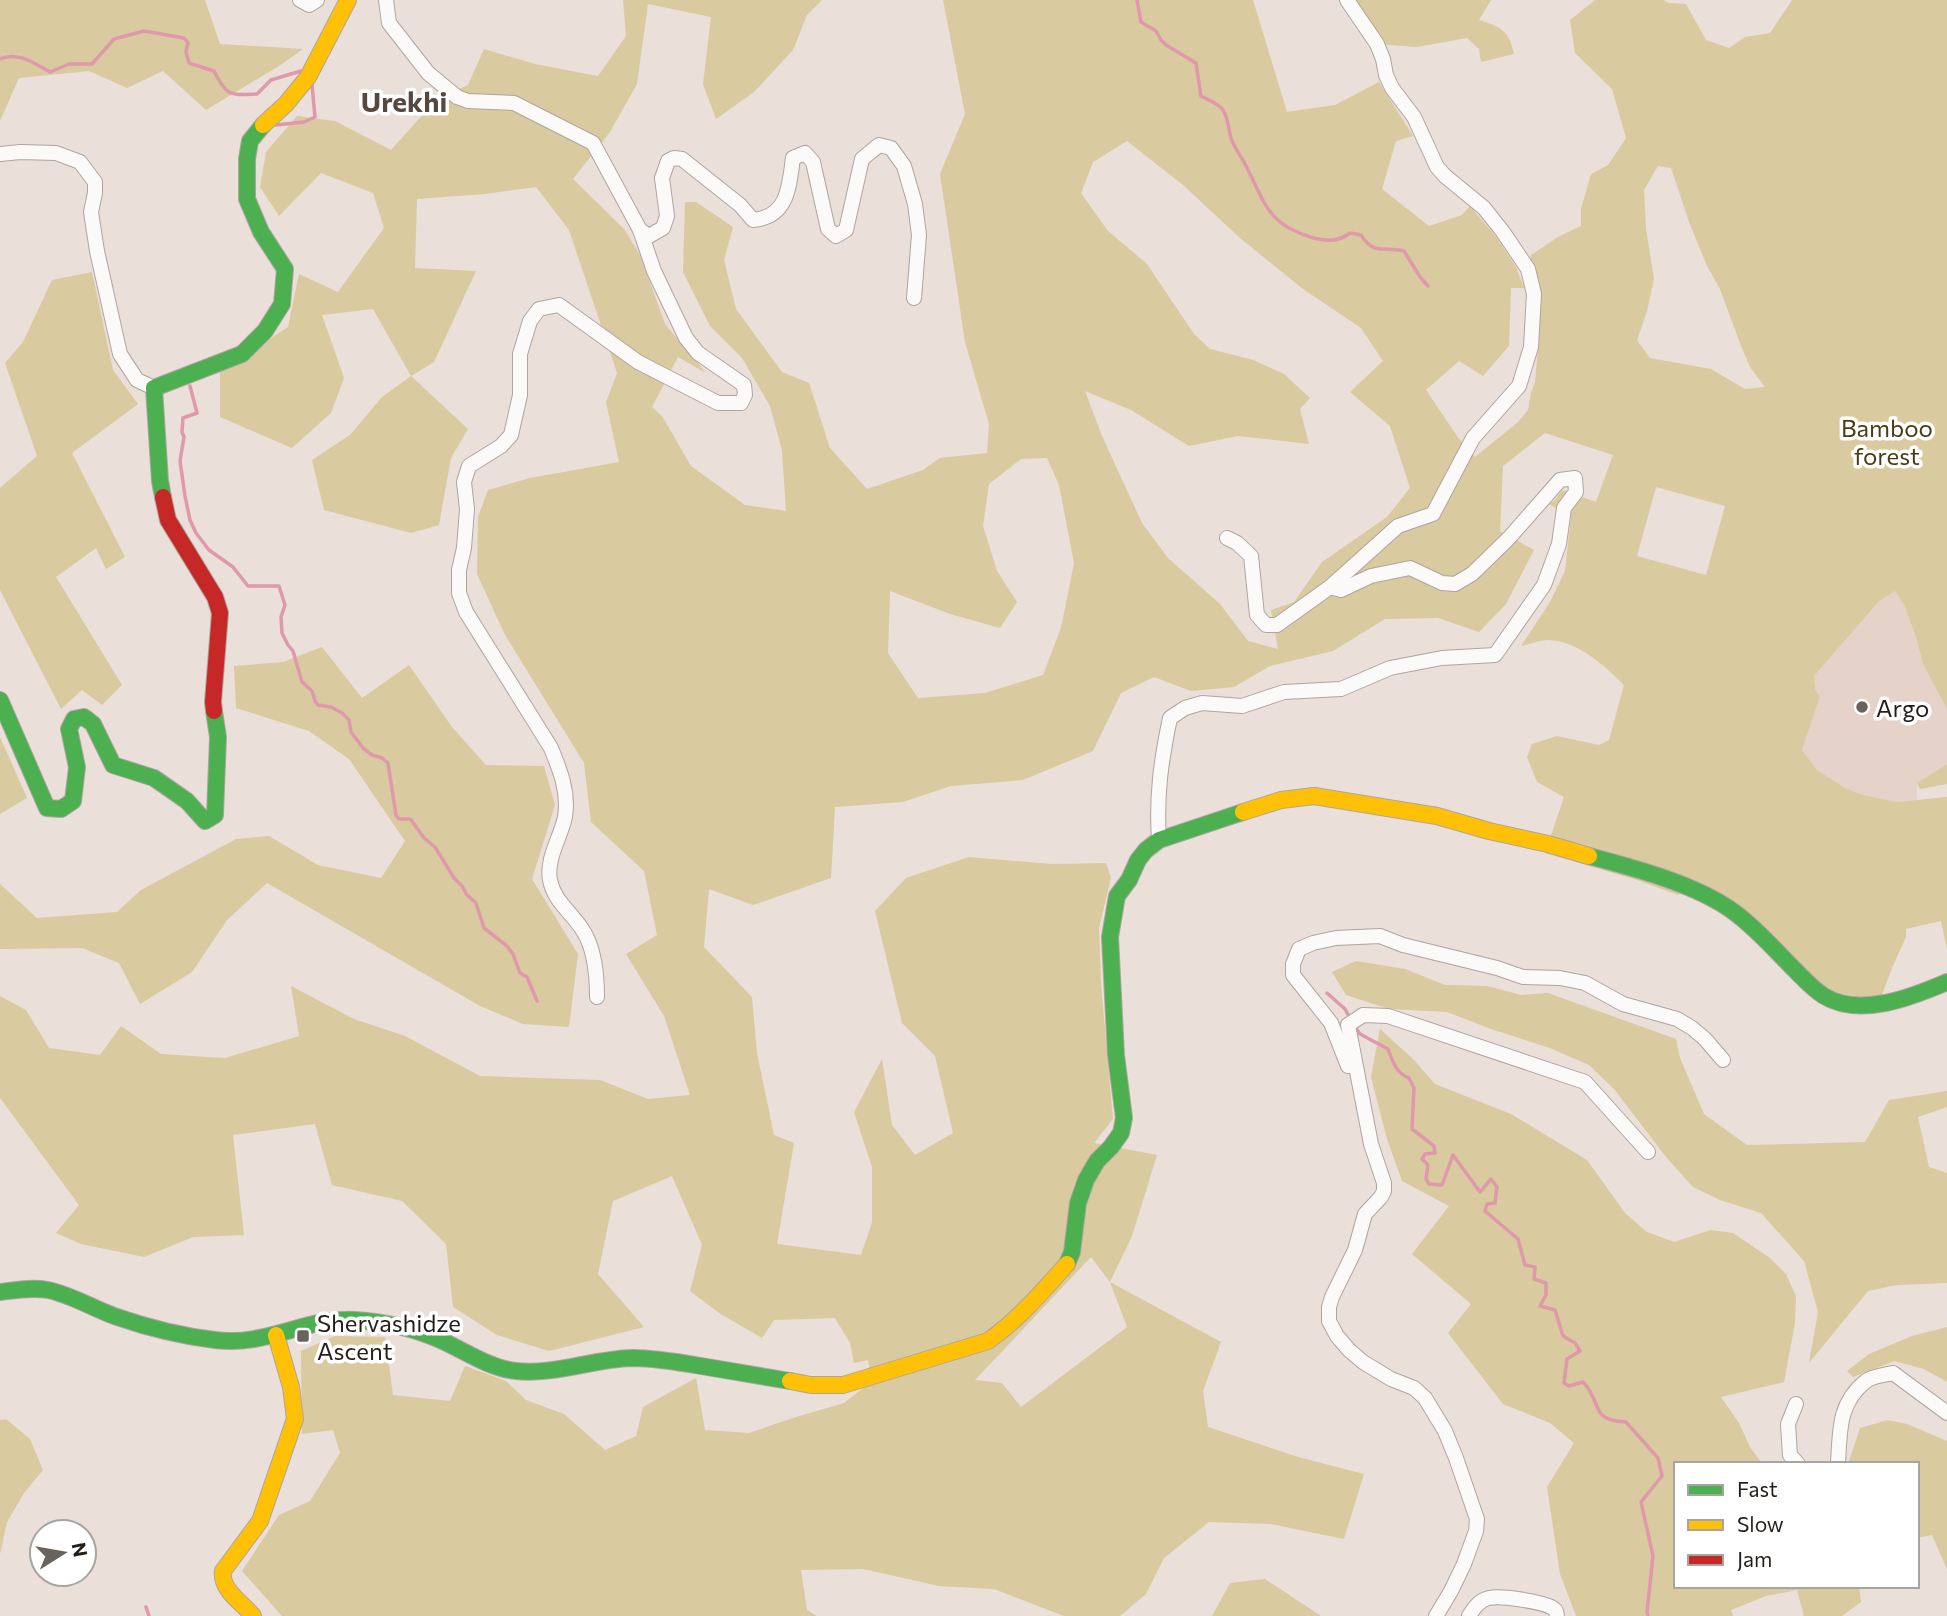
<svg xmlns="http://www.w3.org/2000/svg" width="1947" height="1616" font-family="Commissioner,sans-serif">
  <rect width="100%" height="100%" fill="#eadfd9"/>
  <path fill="#e5d2c8" d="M 1895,591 L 1904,605 L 1916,637 L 1923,664 L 1947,709 L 1947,764 L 1917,783 L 1917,800 L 1897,802 L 1863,795 L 1845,788 L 1817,770 L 1802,750 L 1820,697 L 1815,689 L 1814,676 L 1878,601 Z"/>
  <g fill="#d9caa0" fill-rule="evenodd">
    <path d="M 0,0 L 205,0 L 220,44 L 303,49 L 279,66 L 206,110 L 163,71 L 127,88 L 89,71 L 19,78 L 0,121 Z"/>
    <path d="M 623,0 L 822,0 L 807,15 L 793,50 L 754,92 L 716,119 L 703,84 L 711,17 L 648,4 L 637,84 L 610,132 L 573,179 L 624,229 L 640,255 L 665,324 L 706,373 L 678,357 L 652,407 L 662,416 L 691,466 L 745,505 L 786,511 L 782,450 L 770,406 L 742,358 L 710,326 L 683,272 L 685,202 L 696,202 L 733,227 L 724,260 L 736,309 L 782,372 L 809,383 L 830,448 L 867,489 L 923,470 L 940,458 L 987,453 L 989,424 L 965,342 L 940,174 L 965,114 L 943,0 L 1253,0 L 1287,112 L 1335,105 L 1379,82 L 1413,136 L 1396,141 L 1382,189 L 1429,226 L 1462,215 L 1470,206 L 1497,238 L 1516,267 L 1524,288 L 1511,288 L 1509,346 L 1483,376 L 1459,361 L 1426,390 L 1457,436 L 1475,457 L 1518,422 L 1528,410 L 1531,393 L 1535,382 L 1539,335 L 1538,312 L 1528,269 L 1531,255 L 1558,237 L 1581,226 L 1581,209 L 1591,174 L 1608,165 L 1626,138 L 1612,89 L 1575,53 L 1570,20 L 1595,0 L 1664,0 L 1668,3 L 1686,4 L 1706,40 L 1729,48 L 1745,37 L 1770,33 L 1792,0 L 1947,0 L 1947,709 L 1923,664 L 1916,637 L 1904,605 L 1895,591 L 1879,601 L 1814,676 L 1815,689 L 1820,697 L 1802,750 L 1817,770 L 1845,788 L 1863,795 L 1897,802 L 1947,797 L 1947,949 L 1941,921 L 1906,929 L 1906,937 L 1892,968 L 1879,1003 L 1860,1005 L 1798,973 L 1688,887 L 1678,895 L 1637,880 L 1545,853 L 1564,797 L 1537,782 L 1527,757 L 1532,744 L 1557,736 L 1599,745 L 1609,740 L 1624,685 C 1605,666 1578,641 1549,640 C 1540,640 1530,644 1521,646 L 1550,602 L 1565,571 L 1571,516 L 1549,504 L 1555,500 L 1562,490 L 1596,502 L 1613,455 L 1545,433 L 1503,466 L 1500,531 L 1534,550 L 1506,604 L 1479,632 L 1438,618 L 1385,619 L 1333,651 L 1270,666 L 1234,687 L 1191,691 L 1154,677 L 1121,693 L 1093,751 L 1023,780 L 951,786 L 903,802 L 835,807 L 831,878 L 753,905 L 709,889 L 704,947 L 752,997 L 757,1053 L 774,1135 L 794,1143 L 777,1244 L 861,1255 L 872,1222 L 872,1167 L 854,1112 L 882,1059 L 892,1125 L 915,1155 L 953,1133 L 935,1056 L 902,1023 L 875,911 L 906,878 L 969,857 L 1052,864 L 1106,863 L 1111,878 L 1099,928 L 1101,984 L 1113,1119 L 1094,1143 L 1157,1155 L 1132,1236 L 1110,1282 L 1221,1342 L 1203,1391 L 1208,1427 L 1298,1457 L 1364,1474 L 1344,1539 L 1271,1524 L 1209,1522 L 1164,1558 L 1146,1594 L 1120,1616 L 1064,1616 L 994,1589 L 939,1586 L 863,1569 L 801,1570 L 807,1610 L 817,1616 L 282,1616 L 242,1571 L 279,1515 L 310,1501 L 340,1453 L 333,1430 L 302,1434 L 301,1351 L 335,1336 L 385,1337 L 393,1395 L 450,1401 L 465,1366 L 506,1381 L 526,1400 L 564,1414 L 605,1450 L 636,1436 L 643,1407 L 696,1378 L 705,1430 L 749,1433 L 793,1418 L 844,1403 L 872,1381 L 868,1360 L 854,1363 L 850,1343 L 835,1318 L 774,1320 L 762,1338 L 719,1313 L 690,1291 L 702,1245 L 672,1176 L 613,1201 L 598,1274 L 644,1327 L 549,1351 L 497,1335 L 453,1307 L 446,1244 L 402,1201 L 332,1185 L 315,1124 L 233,1135 L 244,1235 L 193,1237 L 144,1257 L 81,1244 L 56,1233 L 79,1205 L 0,1098 L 0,996 L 26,1010 L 49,1048 L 100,1055 L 121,1026 L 161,1054 L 225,1058 L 299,1036 L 291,986 L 354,1019 L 405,1036 L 480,1076 L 600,1080 L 648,1099 L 690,1095 L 664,1016 L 626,954 L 657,935 L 644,871 L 591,822 L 584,763 L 505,635 L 477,574 L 478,517 L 488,490 L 530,478 L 619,462 L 606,402 L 617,373 L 569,230 L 536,187 L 485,194 L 417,199 L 415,268 L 476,271 L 434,362 L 411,376 L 468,429 L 451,458 L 439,525 L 411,533 L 324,510 L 312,460 L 350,435 L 382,397 L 411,376 L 373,309 L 322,315 L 344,378 L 331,413 L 292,448 L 220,417 L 220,372 L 288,327 L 299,274 L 338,292 L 384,228 L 373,193 L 321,173 L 279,216 L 260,187 L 266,152 L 297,116 L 335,121 L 391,150 L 435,101 L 468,85 L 484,49 L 535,64 L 598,76 L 626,36 ZM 1127,141 L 1183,185 L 1240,238 L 1303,289 L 1361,328 L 1383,361 L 1350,392 L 1390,426 L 1410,488 L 1387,517 L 1322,562 L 1294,602 L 1271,610 L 1278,649 L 1248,641 L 1220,604 L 1168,558 L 1142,523 L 1102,436 L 1085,391 L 1131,410 L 1189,446 L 1238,436 L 1309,444 L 1300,409 L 1310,398 L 1284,374 L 1253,360 L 1210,349 L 1194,334 L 1147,264 L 1108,231 L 1081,193 L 1093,162 ZM 1658,166 L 1671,168 L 1689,222 L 1707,266 L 1720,289 L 1741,346 L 1750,367 L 1765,387 L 1745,389 L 1711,369 L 1650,358 L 1637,340 L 1647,311 L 1654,279 L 1646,229 L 1644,190 ZM 1047,458 L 1059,485 L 1074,563 L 1061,628 L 1043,675 L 985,693 L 918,698 L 888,653 L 890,591 L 950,614 L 1000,628 L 1017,602 L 997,571 L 983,526 L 989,484 L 1021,459 ZM 1656,487 L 1725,506 L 1706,575 L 1637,556 ZM 1091,1257 L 1110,1282 L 1127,1327 L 1021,1407 L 1002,1383 L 975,1380 Z"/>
    <path d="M 1347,0 L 1491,0 L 1479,20 C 1501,27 1509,30 1514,54 L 1481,62 L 1479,49 L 1467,38 L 1417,47 L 1377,44 Z"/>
    <path d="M 92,272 L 113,370 L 138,404 L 72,453 L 125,557 L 106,569 L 96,548 L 56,577 L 122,685 L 102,705 L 82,690 L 61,709 L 0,590 L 0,488 L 37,456 L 5,363 L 23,342 L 52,280 Z"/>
    <path d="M 322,647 L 362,698 L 409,665 L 452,727 L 486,765 L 544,766 L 555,805 L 532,879 L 578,954 L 569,1027 L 523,1024 L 480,1006 L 267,883 L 227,920 L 192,972 L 140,1004 L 119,963 L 82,948 L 0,949 L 0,884 L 37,918 L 117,912 L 141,890 L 236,839 L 269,836 L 318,865 L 381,878 L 405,841 L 349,759 L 309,731 L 236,708 L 234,666 L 283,662 Z"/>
    <path d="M 0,737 L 27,798 L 0,814 Z"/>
    <path d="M 1947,764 L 1947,784 L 1920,789 L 1917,783 Z"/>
    <path d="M 1356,961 L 1405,969 L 1445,985 L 1488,986 L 1521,995 L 1548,993 L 1676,1039 L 1680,1058 L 1704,1114 L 1747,1145 L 1865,1142 L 1889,1100 L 1947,1091 L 1947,1107 L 1918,1117 L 1929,1167 L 1947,1173 L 1947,1283 L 1897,1285 L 1868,1291 L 1809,1363 L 1818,1312 L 1804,1261 L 1761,1213 L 1720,1200 L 1693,1187 L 1666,1157 L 1614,1089 L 1589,1065 L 1550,1048 L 1491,1029 L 1447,1012 L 1389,1009 L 1346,995 L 1332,972 Z"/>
    <path d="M 1380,1029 L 1413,1059 L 1435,1084 L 1511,1114 L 1587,1160 L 1625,1213 L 1647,1232 L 1674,1242 L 1711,1230 L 1733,1233 L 1770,1258 L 1786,1274 L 1796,1296 L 1795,1323 L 1784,1382 L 1721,1397 L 1739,1423 L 1751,1449 L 1763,1464 L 1676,1464 L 1676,1586 L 1859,1586 L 1861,1602 L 1842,1616 L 1804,1616 L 1797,1590 L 1766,1596 L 1731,1610 L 1733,1616 L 1576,1616 L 1560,1574 L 1547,1487 L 1574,1443 L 1550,1423 L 1503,1404 L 1448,1333 L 1471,1304 L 1412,1254 L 1449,1206 L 1402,1181 L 1387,1139 L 1371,1077 Z"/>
    <path d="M 1947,1327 L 1947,1382 L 1924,1369 L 1894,1361 L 1853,1377 L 1847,1371 L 1869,1354 L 1912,1336 Z"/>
    <path d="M 6,1419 L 30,1439 L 43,1470 L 24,1493 L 7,1522 L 0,1554 L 0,1420 Z"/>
    <path d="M 1888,1420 L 1907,1424 L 1947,1441 L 1947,1569 L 1932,1535 L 1917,1538 L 1917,1464 L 1848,1464 L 1860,1428 Z"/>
    <path d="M 1265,1579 L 1321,1616 L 1212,1616 L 1230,1583 Z"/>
  </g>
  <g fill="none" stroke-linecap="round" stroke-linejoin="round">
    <g stroke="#e099aa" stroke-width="3.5">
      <path d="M 1137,0 L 1141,22 L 1156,31 L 1161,40 L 1166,45 L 1196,63 L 1201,96 C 1208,100 1218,103 1223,110 C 1229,119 1228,131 1232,141 C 1237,152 1245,162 1250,174 C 1267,208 1270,224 1310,237 C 1325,241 1337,243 1350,233 L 1361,235 C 1374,256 1384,246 1404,251 L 1420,277 L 1428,286"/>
      <path d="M 0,59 C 18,51 34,63 50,72 L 69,64 L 92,64 L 114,39 L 144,31 L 184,38 L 188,43 L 186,52 L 189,63 L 214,71 C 227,97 230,95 257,94 L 271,80 L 301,71 L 303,74"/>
      <path d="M 276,125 L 304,122 L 315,117 L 312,85"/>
      <path d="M 190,386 L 197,413 L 183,418 L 182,432 L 184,437 L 180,461 L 185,496 L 190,520 L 196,533 L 209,550 L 233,567 L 248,586 L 279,586 L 285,605 L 281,617 L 282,633 L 288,645 L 293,651 L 302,682 L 312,691 L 315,701 L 318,705 L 331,707 L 342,713 L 349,720 L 351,732 L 363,748 L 372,755 L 382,758 L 388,763 L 396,815 L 399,819 L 410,819 L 412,821 L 424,838 L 435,847 L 454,878 L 462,886 L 467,895 L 476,903 L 484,928 L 507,946 L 513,954 L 520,973 L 527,977 L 537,1001"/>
      <path d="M 1327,993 L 1345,1009 L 1351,1020"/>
      <path d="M 1355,1027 L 1360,1034 L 1388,1049 C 1393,1062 1396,1073 1409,1078 L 1414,1088 L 1412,1129 L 1434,1146 L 1435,1153 L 1425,1154 L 1422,1159 L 1428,1165 L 1426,1179 L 1429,1184 L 1442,1185 L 1453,1155 L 1480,1192 L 1491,1179 L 1497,1187 L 1495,1203 L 1487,1204 L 1485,1211 L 1518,1239 L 1525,1265 L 1535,1267 L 1534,1279 L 1546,1283 L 1546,1295 L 1540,1306 L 1555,1310 L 1563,1336 L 1575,1343 L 1580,1351 L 1567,1359 L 1564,1383 L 1569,1386 L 1583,1382 C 1604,1404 1588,1420 1626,1422 L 1658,1458 L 1662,1476 L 1641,1502 L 1653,1556 L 1647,1612 L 1648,1616"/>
      <path d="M 146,1607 L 149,1616"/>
    </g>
    <defs>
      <g id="street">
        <path d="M 300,0 L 309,5 L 317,0"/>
        <path d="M 386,0 L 389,23 L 428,73 L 457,97 L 468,101 L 514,103 L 593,143 L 640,230 L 649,236 L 663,228 L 667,216 L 662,178 L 668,161 L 674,158 L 682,159 L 740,205 L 753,220 C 788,217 789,187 793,158 L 805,153 L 813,162 L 828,229 L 836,236 L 846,230 L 862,159 L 879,145 L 891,148 L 904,166 L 915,204 L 919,235 L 914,298"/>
        <path d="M 0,154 L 20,152 L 56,153 L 80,162 L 95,182 L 95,193 L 91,212 L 97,251 L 120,354 L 137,380 L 154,388"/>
        <path d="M 1227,538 L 1237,543 L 1251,556 L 1257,615 L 1266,625 L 1277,625 L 1330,587 L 1398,526 L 1433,514 L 1473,438 L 1519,386 L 1531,347 L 1534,294 L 1528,269 L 1503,232 L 1484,208 L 1445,176 L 1437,167 L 1414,117 L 1392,88 L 1386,75 L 1383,59 L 1377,44 L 1347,0"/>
        <path d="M 1159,840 C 1156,796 1161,761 1170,718 L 1185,708 L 1202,703 L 1242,706 L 1284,692 L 1341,689 L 1390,668 L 1442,658 L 1495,655 L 1544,585 L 1559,544 L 1564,508 L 1576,492 L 1575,478 L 1560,480 L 1509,538 L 1472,574 L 1455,584 L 1442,583 L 1410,568 L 1371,576 L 1341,590 L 1330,587"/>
        <path d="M 597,997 C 597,975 595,948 582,929 C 571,912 554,901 550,880 C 546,858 561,837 565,817 C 569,792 560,770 551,748 L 466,612 L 459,593 L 459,570 L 464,548 L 467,509 L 464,482 L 469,466 L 501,446 L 511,435 L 520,395 L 520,354 L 530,321 L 539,309 L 559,305 L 638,362 L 718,403 L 741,403 L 745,395 L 744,385 L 698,353 L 686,338 L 654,271 L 640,230"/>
        <path d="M 1348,1066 L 1331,1023 L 1293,975 L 1293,964 L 1299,949 L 1313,943 L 1336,938 L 1380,936 L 1403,945 L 1497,968 L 1523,977 L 1560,978 L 1585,983 L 1623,1004 L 1677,1019 L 1692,1028 L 1705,1039 L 1723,1060"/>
        <path d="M 1796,1404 L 1788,1424 L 1790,1455 L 1798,1464"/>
        <path d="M 1838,1464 C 1840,1431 1838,1403 1866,1381 C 1873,1376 1885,1375 1893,1373 L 1947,1413"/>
        <path d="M 1436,1616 L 1451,1591 L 1464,1564 L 1476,1531 L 1477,1519 L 1456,1458 L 1445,1431 L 1425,1398 L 1414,1388 L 1391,1379 L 1363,1362 L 1349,1350 L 1337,1336 L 1329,1321 L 1329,1307 L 1332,1297 L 1355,1250 L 1365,1214 L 1381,1197 L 1384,1191 L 1384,1183 L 1371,1144 L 1348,1025 L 1363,1015 L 1388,1016 L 1585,1082 L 1648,1152"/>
        <path d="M 1469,1616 C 1474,1608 1479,1600 1489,1598 C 1501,1595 1541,1602 1551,1607 C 1557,1610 1556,1611 1557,1616"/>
      </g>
      <g id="fast">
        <path d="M 163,497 L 160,481 L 154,388 L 242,354 L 265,331 L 282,304 L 285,269 L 261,232 L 247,199 L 247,159 L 250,141 L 263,125"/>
        <path d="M 0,700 L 47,808 L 61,809 L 73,801 L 77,767 L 69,729 L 74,719 L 84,717 L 93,724 L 113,765 L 154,778 L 187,801 L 205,821 L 215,815 L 218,737 L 214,711"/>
        <path d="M 1589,856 C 1634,868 1696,884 1734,912 C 1756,928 1776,951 1796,971 C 1804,979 1813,989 1824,996 C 1860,1018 1912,997 1947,982"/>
        <path d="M 1067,1264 L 1072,1252 L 1078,1203 L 1086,1180 L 1097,1161 L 1111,1147 L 1121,1133 L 1124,1118 L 1116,1055 L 1110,937 L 1117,896 L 1129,880 L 1138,860 L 1146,850 L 1159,840 L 1243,812"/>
        <path d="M 0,1292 C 16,1290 32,1287 48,1290 C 72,1295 94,1309 117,1317 C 149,1328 181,1336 215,1340 C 266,1347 306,1317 355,1320 C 383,1322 413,1328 438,1339 C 464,1350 488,1368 516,1371 C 555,1375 593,1359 632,1358 C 655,1358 678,1362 701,1366 C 730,1371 760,1376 790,1381"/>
      </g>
      <g id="slow">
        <path d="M 263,125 L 286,104 L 308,77 L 348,0"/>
        <path d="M 1243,812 L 1281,800 L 1314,796 L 1437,816 L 1489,831 L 1548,844 L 1589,856"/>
        <path d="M 790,1381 L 811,1385 L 843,1385 L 988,1341 C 1018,1320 1043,1291 1067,1264"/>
        <path d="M 253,1616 C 243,1603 220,1590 223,1571 L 260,1521 L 295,1419 L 291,1387 L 276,1335"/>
      </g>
      <path id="jam" d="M 163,497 L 168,520 L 215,597 L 220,613 L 213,702 L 214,711"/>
    </defs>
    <use href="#street" stroke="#aea5a1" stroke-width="16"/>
    <use href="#fast" stroke="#aea5a1" stroke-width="18"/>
    <use href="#slow" stroke="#aea5a1" stroke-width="18"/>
    <use href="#jam" stroke="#aea5a1" stroke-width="18"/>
    <use href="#street" stroke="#fcfaf9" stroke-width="14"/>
    <use href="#fast" stroke="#4caf50" stroke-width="16"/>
    <use href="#slow" stroke="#ffc107" stroke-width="16"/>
    <use href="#jam" stroke="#c62828" stroke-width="16"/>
  </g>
  <g fill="#69625d" stroke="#fff" stroke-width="2.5">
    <circle cx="1862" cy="707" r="7"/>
    <rect x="296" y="1329" width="14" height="14" rx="3.5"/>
  </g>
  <g text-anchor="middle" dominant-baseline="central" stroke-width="7" stroke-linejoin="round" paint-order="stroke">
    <g font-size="24" fill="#483d12" stroke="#fff">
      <text x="1887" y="427">Bamboo<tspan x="1887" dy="28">forest</tspan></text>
    </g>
    <g font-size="24" fill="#241e1a" stroke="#fff" text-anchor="start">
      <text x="1876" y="707">Argo</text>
      <text x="317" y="1322">Shervashidze<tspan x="317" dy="28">Ascent</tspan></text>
    </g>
    <g font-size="28" font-weight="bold" fill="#56473f" stroke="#fff">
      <text x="404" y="101">Urekhi</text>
    </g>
  </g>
  <rect x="1674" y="1462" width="245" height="126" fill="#ffffff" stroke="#a7a5a3" stroke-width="2"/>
  <rect x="1688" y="1485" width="35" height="10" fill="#4caf50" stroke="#a7a5a3" stroke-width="2"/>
  <text x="1737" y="1497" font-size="21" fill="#241e1a">Fast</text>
  <rect x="1688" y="1520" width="35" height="10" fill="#ffc107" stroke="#a7a5a3" stroke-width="2"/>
  <text x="1737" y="1532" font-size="21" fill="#241e1a">Slow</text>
  <rect x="1688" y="1555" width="35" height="10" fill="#c62828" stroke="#a7a5a3" stroke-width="2"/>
  <text x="1737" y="1567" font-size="21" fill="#241e1a">Jam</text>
  <g transform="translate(63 1553) rotate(79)"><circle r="33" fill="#ffffff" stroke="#a7a5a3" stroke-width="2"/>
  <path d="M0-5L12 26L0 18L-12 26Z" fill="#69625d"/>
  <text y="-10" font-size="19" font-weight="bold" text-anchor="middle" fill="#241e1a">N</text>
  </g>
</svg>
